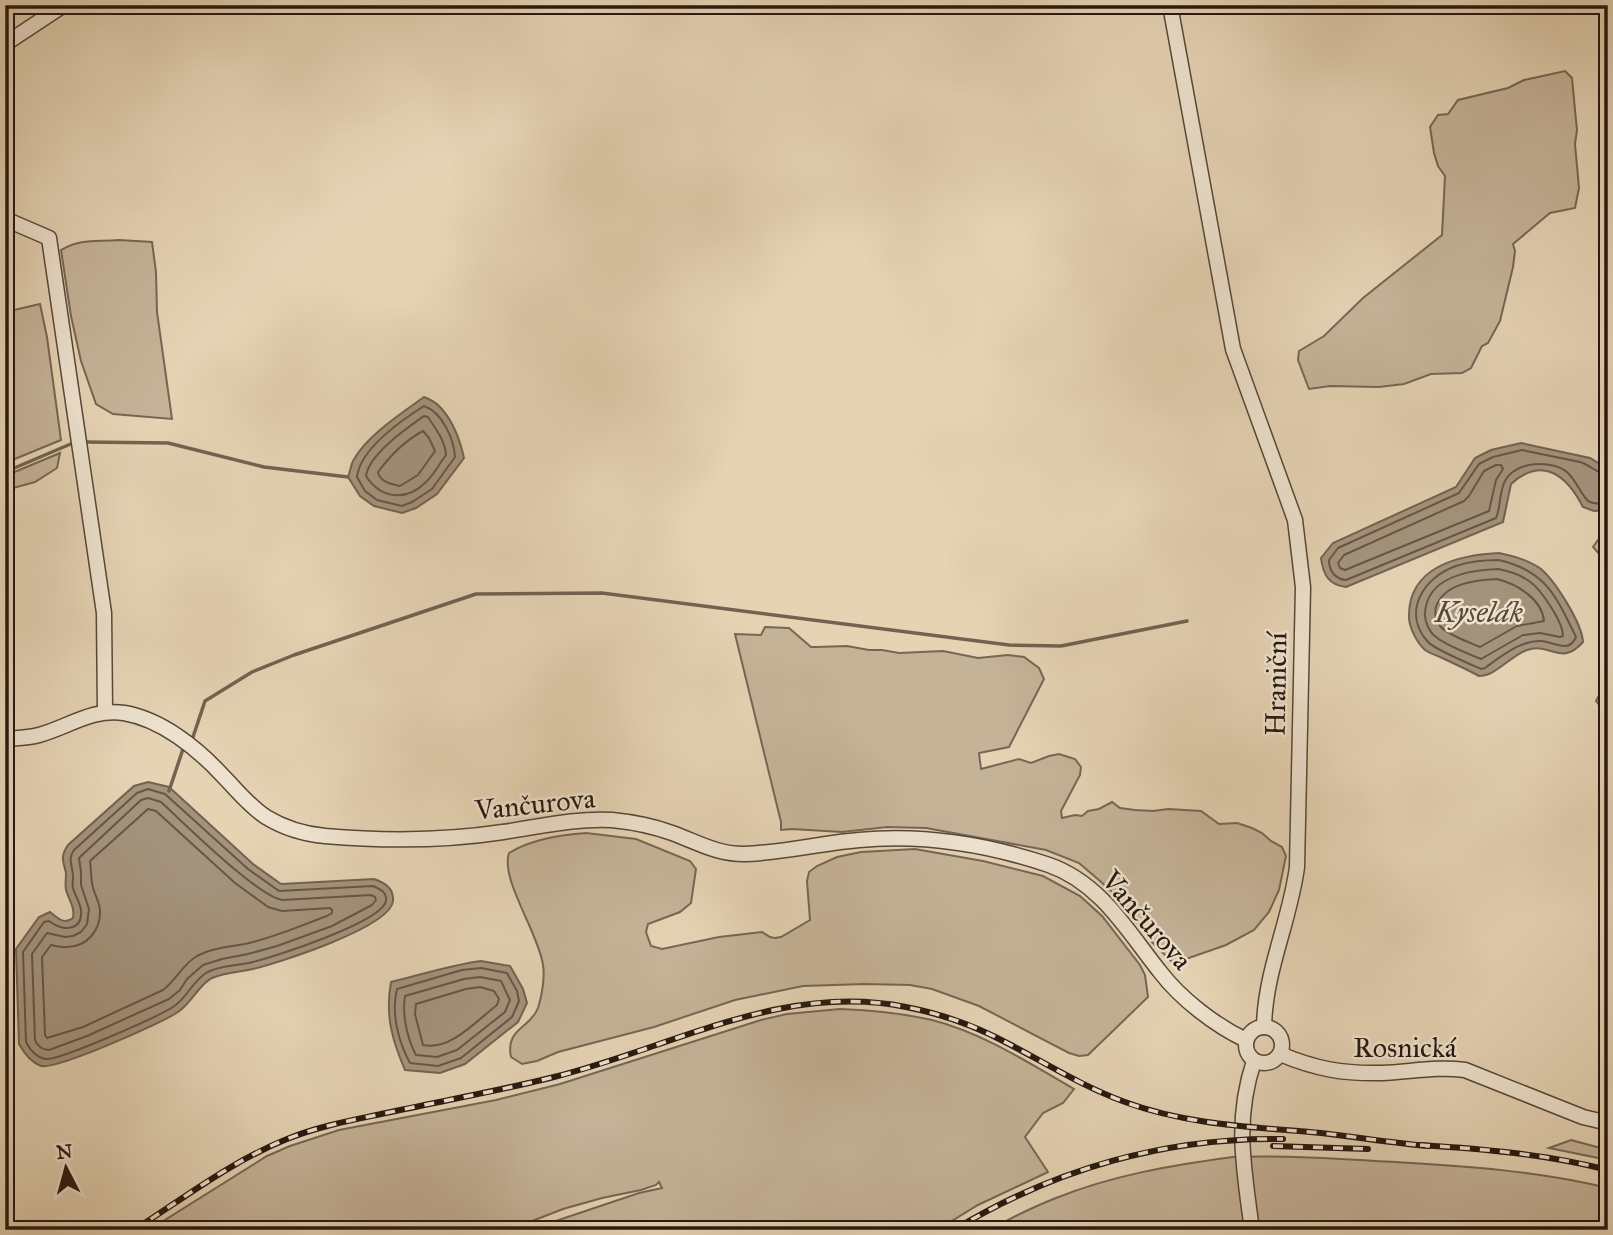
<svg xmlns="http://www.w3.org/2000/svg" width="1613" height="1235" font-family="'IM FELL Great Primer',serif">
  <rect width="100%" height="100%" fill="#e5d3b4"/>
  <filter id="stains"><feTurbulence type="fractalNoise" baseFrequency=".00286" numOctaves="4"/><feColorMatrix values="0 0 0 0 .2 0 0 0 0 .09 0 0 0 0 .02 0 0 0 .5 -.17"/></filter>
  <radialGradient id="worn" r=".72"><stop offset=".6" stop-color="#630" stop-opacity="0"/><stop offset="1" stop-color="#630" stop-opacity=".3"/></radialGradient>
  <g fill="#c5b398" stroke="#766654" stroke-width="2">
    <path d="M 1565,71 L 1572,78 L 1575,110 L 1577,130 L 1575,144 L 1579,188 L 1575,208 L 1550,213 L 1513,244 L 1515,251 L 1513,267 L 1500,321 L 1488,343 L 1482,346 L 1471,368 L 1462,373 L 1431,374 L 1404,384 L 1379,387 L 1330,386 L 1309,389 L 1298,360 L 1299,351 L 1324,336 L 1363,298 L 1442,235 L 1445,176 L 1438,166 L 1434,153 L 1430,127 L 1438,115 L 1448,114 L 1458,100 L 1508,88 L 1524,80 Z"/>
    <path d="M 119,240 L 152,242 L 156,272 L 157,312 L 172,419 L 113,414 L 96,404 L 81,361 L 71,316 L 61,250 C 81,238 96,242 119,240 Z"/>
    <path d="M 40,304 L 47,337 L 61,440 L 5,463 L 5,312 Z"/>
    <path d="M 60,453 L 57,468 L 35,482 L 13,488 L 5,492 L 5,476 Z"/>
    <path d="M 1608,526 L 1608,564 L 1593,547 Z"/>
    <path d="M 765,627 L 789,628 L 811,647 L 816,647 L 847,646 L 869,650 L 882,650 L 899,653 L 943,651 L 978,658 L 1008,655 L 1024,657 L 1039,668 L 1044,679 L 1009,747 L 979,753 L 981,769 L 1019,759 L 1031,763 L 1049,756 L 1059,754 L 1075,759 L 1081,767 L 1080,775 L 1061,811 L 1062,818 L 1075,815 L 1082,816 L 1088,811 L 1099,809 L 1112,802 L 1120,808 L 1135,810 L 1153,811 L 1168,809 L 1201,811 L 1219,824 L 1237,823 L 1252,828 L 1262,833 L 1271,841 L 1282,847 L 1286,856 L 1279,890 L 1269,912 L 1254,930 L 1226,945 L 1186,959 L 1171,961 L 1152,942 L 1123,902 L 1100,881 L 1079,863 L 1046,850 L 926,828 L 887,827 L 842,832 L 792,829 L 781,830 L 781,822 L 735,634 L 761,635 Z"/>
    <path d="M 1608,679 L 1608,716 L 1596,701 Z"/>
    <path d="M 586,833 L 636,839 L 690,861 L 696,869 L 691,903 L 680,912 L 648,924 L 646,932 L 651,946 L 662,949 L 719,937 L 762,932 L 770,937 L 775,938 L 781,937 L 810,920 L 807,881 L 809,872 L 817,866 L 837,857 L 861,852 L 915,849 L 983,861 L 1043,876 L 1080,896 L 1102,916 L 1140,965 L 1145,975 L 1148,997 L 1088,1055 L 1079,1056 L 1069,1053 L 979,1006 L 932,989 L 910,985 L 864,984 L 803,986 L 735,1000 L 654,1027 L 558,1052 L 537,1061 L 522,1064 L 511,1057 C 505,1028 530,1029 538,1008 C 542,996 545,977 543,965 C 539,934 500,879 509,853 C 532,839 560,835 586,833 Z"/>
    <path d="M 840,1009 C 871,1010 901,1013 932,1020 C 983,1033 1029,1063 1074,1089 L 1063,1103 L 1043,1113 L 1025,1137 L 1048,1172 L 978,1205 L 937,1230 L 529,1230 L 639,1193 L 662,1188 L 659,1182 L 656,1185 L 641,1190 L 602,1198 L 563,1209 L 509,1230 L 149,1230 L 267,1156 L 290,1146 L 339,1130 L 496,1100 L 560,1084 L 761,1020 L 787,1014 Z"/>
    <path d="M 1571,1140 L 1608,1150 L 1608,1160 L 1549,1148 Z"/>
    <path d="M 1233,1157 C 1287,1155 1341,1159 1395,1162 C 1466,1166 1538,1171 1608,1188 L 1608,1230 L 989,1230 C 1011,1218 1033,1207 1056,1198 C 1113,1175 1173,1165 1233,1157 Z"/>
  </g>
  <g fill="#a4937c" stroke="#726251" stroke-width="2">
    <path d="M 424,397 C 429,399 435,402 439,406 C 452,419 460,440 464,458 L 437,494 L 416,508 L 402,513 L 374,506 L 360,496 L 348,477 C 350,472 351,465 353,461 C 366,436 402,413 424,397 Z"/>
    <path d="M 1521,443 L 1590,458 L 1608,469 L 1608,510 L 1594,511 L 1583,507 C 1567,476 1543,455 1511,484 L 1503,522 L 1346,587 C 1329,585 1323,575 1321,558 L 1333,543 L 1456,487 L 1475,458 L 1491,450 Z"/>
    <path d="M 1499,553 C 1514,556 1529,560 1541,569 C 1555,581 1582,623 1583,642 C 1561,667 1550,642 1527,650 C 1510,656 1496,676 1479,676 C 1466,669 1453,663 1440,657 C 1435,655 1429,653 1425,650 C 1417,643 1409,627 1409,617 C 1408,566 1460,555 1499,553 Z"/>
    <path d="M 148,782 L 169,787 L 253,864 L 281,884 L 374,879 C 385,883 394,888 393,901 C 391,927 278,963 253,969 C 240,972 225,972 212,978 C 199,984 192,1003 178,1012 C 162,1023 56,1070 41,1066 C 30,1062 24,1053 19,1044 L 16,949 L 39,917 L 50,912 C 57,918 64,925 73,918 C 75,907 69,900 66,890 C 65,884 66,878 66,873 C 63,860 60,857 68,845 L 134,786 Z"/>
    <path d="M 481,961 L 510,966 L 523,989 L 527,1003 L 518,1022 L 465,1064 L 440,1073 L 405,1070 C 392,1040 385,1015 391,982 C 421,975 450,965 481,961 Z"/>
  </g>
  <g fill="none" stroke-linecap="round" stroke-linejoin="round">
    <g stroke="#665646" stroke-width="2">
      <path d="M 424,406 C 442,412 454,439 455,457 L 432,489 L 412,502 L 402,506 L 377,500 L 365,491 L 357,477 C 360,449 402,420 424,406 Z"/>
      <path d="M 424,416 L 428,417 C 436,429 445,441 446,455 C 439,464 434,475 426,482 C 406,502 381,499 366,476 C 369,454 407,428 424,416 Z"/>
      <path d="M 423,431 L 429,438 L 435,451 L 418,475 L 400,486 C 391,484 380,482 378,472 C 390,456 406,440 423,431 Z"/>
      <path d="M 1496,465 L 1501,465 L 1503,469 L 1496,480 L 1489,511 L 1345,570 L 1340,568 L 1338,563 L 1344,555 L 1464,501 L 1469,496 L 1484,471 Z"/>
      <path d="M 1608,475 C 1598,474 1590,465 1580,462 L 1522,450 L 1493,457 L 1479,464 L 1459,493 L 1338,548 L 1329,560 C 1329,571 1335,579 1346,580 L 1496,518 C 1501,507 1499,492 1505,481 C 1515,461 1553,459 1568,473 C 1576,481 1580,492 1587,500 C 1592,505 1601,503 1608,504"/>
      <path d="M 1499,560 C 1546,571 1556,596 1576,637 C 1569,654 1554,642 1541,641 C 1521,640 1500,657 1485,668 L 1481,669 C 1470,664 1434,649 1428,642 C 1401,612 1424,577 1456,566 C 1470,561 1485,560 1499,560 Z"/>
      <path d="M 1498,569 C 1509,571 1519,574 1529,581 C 1541,589 1563,622 1563,636 L 1560,637 L 1540,633 L 1523,635 L 1481,659 C 1471,655 1444,644 1436,637 C 1430,633 1424,621 1425,613 C 1427,577 1469,570 1498,569 Z"/>
      <path d="M 1497,579 C 1517,584 1542,599 1544,621 L 1517,626 L 1480,647 C 1471,643 1448,635 1441,627 C 1436,621 1434,615 1436,607 C 1444,583 1476,580 1497,579 Z"/>
      <path d="M 148,789 L 165,794 L 248,869 L 279,891 L 373,886 C 380,889 387,892 386,901 C 382,922 274,957 253,962 C 238,966 219,965 206,973 C 192,982 187,998 173,1007 C 157,1017 59,1061 45,1059 C 36,1057 30,1050 26,1042 L 23,952 L 44,922 L 49,921 C 62,931 83,932 81,910 C 80,902 75,896 73,888 C 72,884 73,881 73,877 C 73,866 67,859 74,850 L 137,793 Z"/>
      <path d="M 148,798 L 161,802 C 183,822 259,898 283,900 L 371,895 L 375,897 L 376,900 L 372,905 L 332,926 L 277,946 L 248,954 L 222,959 L 203,965 L 187,979 L 180,990 L 169,999 L 87,1036 L 49,1050 C 43,1050 37,1046 35,1040 L 32,954 L 47,933 L 65,937 L 73,936 L 81,932 L 87,924 L 89,909 L 81,885 L 81,872 L 79,858 L 141,800 Z"/>
      <path d="M 148,809 L 156,811 L 235,883 L 268,907 L 282,911 L 330,908 L 332,910 L 332,913 L 327,916 C 300,926 273,938 245,944 C 229,947 212,948 197,956 C 183,964 176,980 163,990 L 83,1027 L 47,1038 L 45,1035 L 42,957 L 51,945 C 56,946 62,948 67,947 C 87,947 101,930 100,910 C 99,900 93,892 92,883 C 91,876 91,868 90,861 Z"/>
      <path d="M 481,968 L 507,973 L 517,991 L 519,1001 L 512,1017 L 461,1058 L 438,1066 L 410,1063 C 398,1041 391,1013 397,989 L 462,970 Z"/>
      <path d="M 480,977 L 501,981 L 510,1000 L 505,1012 L 457,1050 L 437,1057 L 416,1055 C 407,1038 402,1015 405,996 L 464,979 Z"/>
      <path d="M 480,987 L 494,991 L 499,999 L 497,1005 C 476,1021 450,1051 423,1045 L 415,1014 L 416,1004 L 466,989 Z"/>
    </g>
    <g stroke="#726251" stroke-width="3.5">
      <path d="M 84,442 L 168,443 L 264,467 L 348,477"/>
      <path d="M 5,472 L 73,443"/>
      <path d="M 192,740 L 205,701 L 252,672 L 294,655 L 476,594 L 602,593 L 1009,645 L 1061,646 L 1187,621"/>
      <path d="M 169,791 L 183,749"/>
    </g>
    <defs>
      <g id="minor">
        <path d="M 1170,5 L 1233,349 L 1295,520 L 1303,587 L 1297,867 C 1290,921 1265,971 1264,1027"/>
        <path d="M 5,44 L 64,5"/>
        <path d="M 5,219 L 49,238 L 104,613 L 105,712"/>
        <path d="M 5,739 C 17,738 28,738 39,735 C 68,727 93,708 124,713 C 161,719 197,748 222,775 C 236,789 249,806 266,817 C 284,828 304,834 325,836 C 383,841 444,841 503,832 C 539,827 574,818 612,820 C 632,822 653,826 672,833 C 697,842 716,854 744,854 C 782,853 821,843 859,840 C 923,834 989,845 1049,865 C 1101,883 1128,932 1161,973 C 1181,999 1216,1026 1246,1040"/>
        <circle cx="1264" cy="1045" r="18"/>
        <path d="M 1280,1054 C 1316,1069 1343,1074 1382,1073 C 1410,1072 1437,1066 1465,1070 L 1583,1117 L 1608,1123"/>
        <path d="M 1252,1230 C 1244,1169 1234,1121 1254,1061"/>
      </g>
    </defs>
    <use href="#minor" stroke="#564739" stroke-width="17"/>
    <use href="#minor" stroke="#eee2ce" stroke-width="14"/>
    <defs>
      <g id="rail">
        <path d="M 1420,1145 C 1483,1149 1546,1154 1608,1170"/>
        <path d="M 1273,1146 L 1368,1149"/>
        <path d="M 134,1230 C 184,1198 232,1161 287,1139 C 319,1126 353,1120 386,1113 C 442,1101 498,1091 554,1077 C 671,1048 782,982 906,1007 C 942,1014 976,1026 1009,1044 C 1047,1064 1084,1087 1125,1102 C 1187,1125 1255,1127 1321,1133 C 1357,1137 1393,1143 1429,1146"/>
        <path d="M 954,1230 C 1054,1169 1166,1137 1283,1139"/>
      </g>
    </defs>
    <use href="#rail" stroke="#271810" stroke-width="6"/>
    <use href="#rail" stroke="#eee2ce" stroke-width="3.5" stroke-dasharray="10" stroke-linecap="butt"/>
  </g>
  <g text-anchor="middle" dominant-baseline="central" stroke-width="5" stroke-linejoin="round" paint-order="stroke">
    <g font-size="28" fill="#271810" stroke="#eee2ce">
      <text transform="translate(1276 684) rotate(-89)">Hraniční</text>
      <text transform="translate(535 804) rotate(-6)">Vančurova</text>
      <text transform="translate(1147 920) rotate(49)">Vančurova</text>
      <text x="1405" y="1047">Rosnická</text>
    </g>
    <g font-size="30" font-style="italic" fill="#59493b" stroke="#eee2ce">
      <text x="1479" y="612">Kyselák</text>
    </g>
  </g>
  <rect width="1613" height="1235" fill="none" stroke="#e5d3b4" stroke-width="28"/>
  <rect x="7" y="7" width="1599" height="1221" fill="none" stroke="#271810" stroke-width="3.5"/>
  <rect x="14" y="14" width="1585" height="1207" fill="none" stroke="#271810" stroke-width="2"/>
  <g transform="translate(66 1168) rotate(354)" stroke="#eee2ce" stroke-width="5" paint-order="stroke">
  <path d="M0-5L12 26L0 18L-12 26Z" fill="#271810"/>
  <text y="-10" font-size="19" font-weight="bold" text-anchor="middle" fill="#271810">N</text>
  </g>
  <rect width="100%" height="100%" filter="url(#stains)"/>
  <rect width="100%" height="100%" fill="url(#worn)"/>
</svg>
